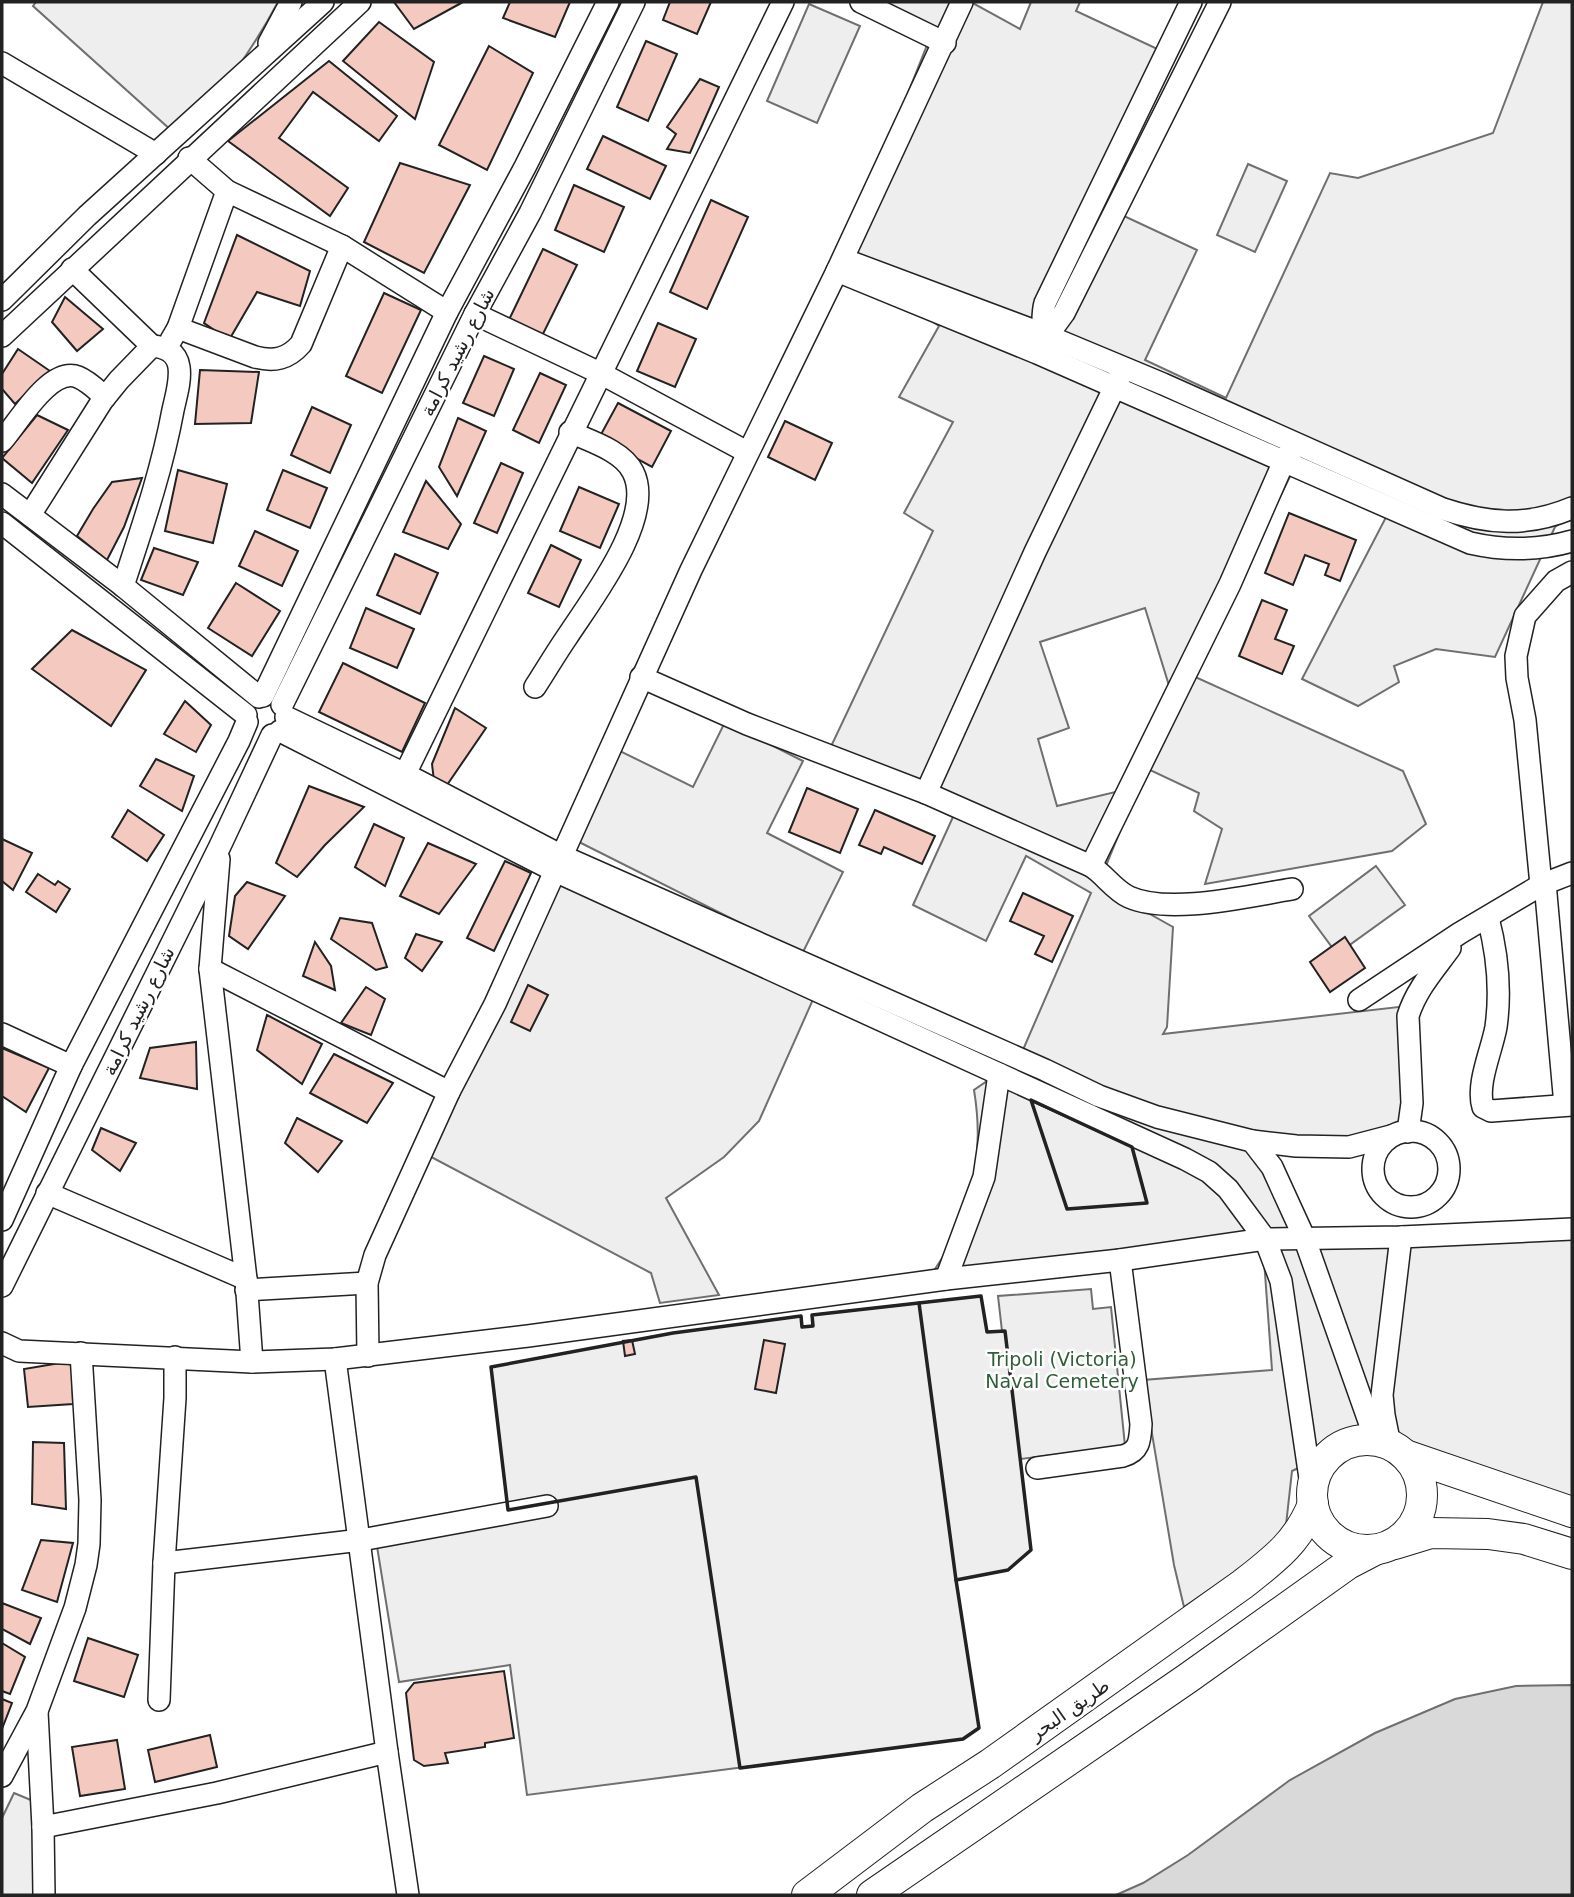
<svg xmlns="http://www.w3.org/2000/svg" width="1574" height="1897" font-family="'DejaVu Sans',Vazirmatn,sans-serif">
  <rect width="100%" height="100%" fill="#fff"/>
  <g fill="#eee" stroke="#6f6f6f" stroke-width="2" fill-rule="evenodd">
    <path d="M 36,2 L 278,2 C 251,53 218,96 182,140 L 33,6 Z"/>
    <path d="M 880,2 L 971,2 L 1020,29 L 1031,2 L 1080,2 L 1076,11 L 1166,53 L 1096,203 L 1197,250 L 1145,360 L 1226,398 L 1330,173 L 1358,178 L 1493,133 L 1543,2 L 1572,2 L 1572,515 L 1555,527 L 1495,657 L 1436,649 L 1394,666 L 1399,682 L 1358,706 L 1302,679 L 1397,496 L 1296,464 L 1193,676 L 1403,771 L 1426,824 L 1392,851 L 1205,884 L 1222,829 L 1194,811 L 1199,793 L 1146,768 L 1098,885 L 1173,927 L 1167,1027 L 1163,1034 L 1407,1006 L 1413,1122 L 1377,1134 L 1271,1146 L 1307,1246 L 1572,1231 L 1572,1502 L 1375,1432 L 1292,1471 L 1286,1525 L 1267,1550 L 1184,1607 L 1174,1565 L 1143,1380 L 1272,1370 L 1263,1246 L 933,1272 C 972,1217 985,1156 974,1090 L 1019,1059 L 1091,893 L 1026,856 L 986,941 L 913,905 L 953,817 L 826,757 L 933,531 L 904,513 L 953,422 L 899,397 L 939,326 L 842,259 L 933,30 ZM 1145,608 L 1171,692 L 1124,790 L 1057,806 L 1038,739 L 1069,728 L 1040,642 Z"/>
    <path d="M 809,4 L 860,26 L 817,123 L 767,101 Z"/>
    <path d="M 1248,164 L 1287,181 L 1255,252 L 1217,235 Z"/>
    <path d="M 725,722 L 803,761 L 767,833 L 843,872 L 802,954 L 573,839 L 618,750 L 693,787 Z"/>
    <path d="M 557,857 L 819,986 L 759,1121 L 724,1157 L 666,1198 L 719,1295 L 660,1303 L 651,1273 L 418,1150 Z"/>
    <path d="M 1376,866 L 1405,905 L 1337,954 L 1309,916 Z"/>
    <path d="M 1091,1289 L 1093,1309 L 1111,1307 L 1125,1446 L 1020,1459 L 1031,1550 L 1008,1570 L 956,1580 L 979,1728 L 963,1739 L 527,1795 L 510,1665 L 399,1682 L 375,1534 L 508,1510 L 491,1367 L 673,1333 L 801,1316 L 802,1327 L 812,1326 L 812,1315 L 981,1296 L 987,1332 L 1002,1331 L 998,1296 Z"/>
    <path d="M 14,1793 L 38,1803 L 38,1895 L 2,1895 L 2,1818 Z"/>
  </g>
  <path fill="#d9d9d9" stroke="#6f6f6f" stroke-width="2" d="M 1572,1685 L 1572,1895 L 1116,1895 L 1143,1883 L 1188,1855 L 1290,1780 L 1375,1733 L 1455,1699 L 1516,1686 Z"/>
  <g fill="#f3c9c0" stroke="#222" stroke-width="2">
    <path d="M 394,2 L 463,2 L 414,29 Z"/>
    <path d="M 510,2 L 570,2 L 555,37 L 503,18 Z"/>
    <path d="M 670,2 L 711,2 L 697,34 L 663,20 Z"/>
    <path d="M 379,22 L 434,62 L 415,119 L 343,61 Z"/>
    <path d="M 646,41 L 677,54 L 648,121 L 617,107 Z"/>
    <path d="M 489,46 L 533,73 L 487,170 L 439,145 Z"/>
    <path d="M 329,61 L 397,116 L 379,141 L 313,92 L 279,138 L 348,188 L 330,216 L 228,141 Z"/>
    <path d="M 700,79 L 719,87 L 690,153 L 667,149 L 676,134 L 667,127 Z"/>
    <path d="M 603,136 L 666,166 L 650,199 L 587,169 Z"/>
    <path d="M 400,163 L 470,185 L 424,273 L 364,242 Z"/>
    <path d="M 574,185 L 624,207 L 604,252 L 555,230 Z"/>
    <path d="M 711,200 L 748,217 L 707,309 L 670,292 Z"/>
    <path d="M 237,235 L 310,271 L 300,306 L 257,292 L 229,340 L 204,323 Z"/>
    <path d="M 543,249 L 577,265 L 540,340 L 507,324 Z"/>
    <path d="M 384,293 L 421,310 L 382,393 L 346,376 Z"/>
    <path d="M 65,297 L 103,329 L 77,351 L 52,322 Z"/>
    <path d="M 658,323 L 696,339 L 675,387 L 637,371 Z"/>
    <path d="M 18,349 L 50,371 L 15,404 L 2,389 L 2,374 Z"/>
    <path d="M 484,356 L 514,369 L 494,416 L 463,403 Z"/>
    <path d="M 200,370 L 259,372 L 251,423 L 195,424 Z"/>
    <path d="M 540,373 L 566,385 L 539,443 L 513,430 Z"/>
    <path d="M 618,403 L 671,431 L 652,467 L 599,438 Z"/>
    <path d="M 312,407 L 351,425 L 330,473 L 291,455 Z"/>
    <path d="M 37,415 L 68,430 L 32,483 L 2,458 Z"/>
    <path d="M 458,418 L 486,431 L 457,496 L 439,467 Z"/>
    <path d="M 785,421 L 832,443 L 815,480 L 768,457 Z"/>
    <path d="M 501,463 L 523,473 L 497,533 L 474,523 Z"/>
    <path d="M 178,470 L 227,484 L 213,543 L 165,531 Z"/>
    <path d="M 283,470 L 327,488 L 310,528 L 267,510 Z"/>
    <path d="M 142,478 L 124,527 L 107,560 L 77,536 L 93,509 L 112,482 Z"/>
    <path d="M 426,481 L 461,524 L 448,549 L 403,532 Z"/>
    <path d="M 579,487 L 619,504 L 600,548 L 560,531 Z"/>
    <path d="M 1289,513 L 1356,540 L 1340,581 L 1325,575 L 1329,564 L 1305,555 L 1293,585 L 1265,573 Z"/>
    <path d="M 255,531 L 298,551 L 282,586 L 239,566 Z"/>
    <path d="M 551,545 L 581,560 L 559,607 L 528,593 Z"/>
    <path d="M 154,548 L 198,562 L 183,595 L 141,580 Z"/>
    <path d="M 395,554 L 438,573 L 420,614 L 377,595 Z"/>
    <path d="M 236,583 L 280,611 L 252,656 L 208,628 Z"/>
    <path d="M 1262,600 L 1287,610 L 1275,639 L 1294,646 L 1282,674 L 1239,656 Z"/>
    <path d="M 366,608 L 414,629 L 397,668 L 350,648 Z"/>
    <path d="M 72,630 L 146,670 L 111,726 L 32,669 Z"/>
    <path d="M 343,663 L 425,703 L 402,752 L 319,712 Z"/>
    <path d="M 185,701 L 211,725 L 196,752 L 164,734 Z"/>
    <path d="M 455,708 L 486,728 L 445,788 L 434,781 L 432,764 Z"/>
    <path d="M 156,759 L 194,776 L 182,811 L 140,786 Z"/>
    <path d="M 309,786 L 364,807 L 325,845 L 297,877 L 276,863 Z"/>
    <path d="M 807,788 L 858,809 L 840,853 L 789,832 Z"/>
    <path d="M 128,810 L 164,835 L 147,861 L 112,837 Z"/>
    <path d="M 875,810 L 935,836 L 922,864 L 884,847 L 881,854 L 859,845 Z"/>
    <path d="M 374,824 L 404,838 L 385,886 L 355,867 Z"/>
    <path d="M 2,839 L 32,853 L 13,890 L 2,881 Z"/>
    <path d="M 428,843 L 476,864 L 439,914 L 400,896 Z"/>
    <path d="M 505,861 L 531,873 L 494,951 L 467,938 Z"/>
    <path d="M 38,874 L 55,885 L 58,881 L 70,889 L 56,912 L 26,892 Z"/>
    <path d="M 247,882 L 285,896 L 248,949 L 229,936 L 235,896 Z"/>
    <path d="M 1023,893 L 1073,916 L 1052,962 L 1035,954 L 1044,936 L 1010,921 Z"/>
    <path d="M 340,918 L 372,923 L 387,967 L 376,970 L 331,939 Z"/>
    <path d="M 416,934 L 442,942 L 422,971 L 405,958 Z"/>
    <path d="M 1345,937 L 1365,968 L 1330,992 L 1310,962 Z"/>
    <path d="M 315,942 L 331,966 L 335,990 L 303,976 Z"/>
    <path d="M 528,985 L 548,995 L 530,1031 L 511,1022 Z"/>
    <path d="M 366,987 L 385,999 L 371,1035 L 341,1023 Z"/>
    <path d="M 267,1015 L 322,1044 L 302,1084 L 257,1050 Z"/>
    <path d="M 196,1042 L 197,1089 L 140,1078 L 150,1048 Z"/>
    <path d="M 2,1048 L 49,1068 L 26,1112 L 2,1096 Z"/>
    <path d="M 334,1054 L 393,1083 L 367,1123 L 310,1093 Z"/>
    <path d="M 297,1118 L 342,1141 L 318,1172 L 285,1143 Z"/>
    <path d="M 101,1128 L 136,1143 L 120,1171 L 92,1150 Z"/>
    <path d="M 632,1340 L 635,1354 L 625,1356 L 623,1341 Z"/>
    <path d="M 764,1340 L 785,1344 L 776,1393 L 755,1389 Z"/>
    <path d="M 72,1361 L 73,1404 L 28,1407 L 24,1369 Z"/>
    <path d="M 33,1442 L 64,1443 L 66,1509 L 32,1504 Z"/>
    <path d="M 41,1540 L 73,1543 L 57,1602 L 22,1590 Z"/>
    <path d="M 2,1603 L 41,1618 L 30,1644 L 2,1629 Z"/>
    <path d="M 88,1638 L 138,1655 L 124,1697 L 74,1681 Z"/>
    <path d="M 2,1643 L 25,1657 L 10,1694 L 2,1691 Z"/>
    <path d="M 504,1671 L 514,1738 L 485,1743 L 485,1747 L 445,1753 L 448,1763 L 424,1766 L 414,1760 L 406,1693 L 414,1683 Z"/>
    <path d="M 2,1699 L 12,1703 L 2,1729 Z"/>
    <path d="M 210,1735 L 217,1767 L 155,1782 L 148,1750 Z"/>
    <path d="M 117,1740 L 125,1789 L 80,1796 L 72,1747 Z"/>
  </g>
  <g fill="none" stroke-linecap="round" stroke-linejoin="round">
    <defs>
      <g id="minor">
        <path d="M 861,2 L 945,43"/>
        <path d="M 269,43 L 291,2"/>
        <path d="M 2,63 L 156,154"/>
        <path d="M 189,158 L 227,191 L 342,246 L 447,312"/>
        <path d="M 848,261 L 1043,334 L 1163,384 L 1443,509 C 1488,524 1527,527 1572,508"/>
        <path d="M 72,269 L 152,346"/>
        <path d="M 837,271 L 1037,353 L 1470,543 C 1505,551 1537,551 1572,541"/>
        <path d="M 2,300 L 87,216 L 323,2"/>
        <path d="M 475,314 L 602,374 L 747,452"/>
        <path d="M 178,328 L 255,357 C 274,362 288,359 301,344 L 342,246"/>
        <path d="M 1043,334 L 1053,328 L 1064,313 L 1220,2"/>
        <path d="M 2,336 L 360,2"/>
        <path d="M 171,340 L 178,328 L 227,191"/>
        <path d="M 1040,343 C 1045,330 1041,316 1045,303 L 1191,2"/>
        <path d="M 2,441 C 18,423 50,366 78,377 C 88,381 97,390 105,397"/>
        <path d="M 2,494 L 123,586 L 259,697"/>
        <path d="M 30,515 L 102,401 L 119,380 L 152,346 C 165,347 177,352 179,367 C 181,381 176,396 173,410 C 162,470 142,528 123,586"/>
        <path d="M 2,523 L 246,715"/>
        <path d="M 641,677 L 747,724 L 926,793 L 1091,866 C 1105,875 1114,890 1129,897 C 1169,915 1248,896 1292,889"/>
        <path d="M 535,687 C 546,670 556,653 567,637 C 591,600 656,517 633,472 C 623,451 590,441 570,432"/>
        <path d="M 263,696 L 447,312 L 525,167 L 608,2"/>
        <path d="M 282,705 L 475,314 L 530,213 L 634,2"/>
        <path d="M 286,717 L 405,774 L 562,856 L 1045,1070 L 1099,1096 L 1157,1117 L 1252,1141 L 1272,1167 L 1304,1237 L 1376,1441"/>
        <path d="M 280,731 L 555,871 L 1185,1159 L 1209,1172 L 1228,1189 L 1265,1239 L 1281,1281 L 1312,1492"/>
        <path d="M 405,774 L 783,2"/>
        <path d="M 926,793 L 1035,552 L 1120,376"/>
        <path d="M 219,859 L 210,969 L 246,1279 L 252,1362"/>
        <path d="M 1091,866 L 1230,584 L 1284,461 L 1291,451"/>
        <path d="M 1545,883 L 1565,1105"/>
        <path d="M 1541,885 L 1525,720 L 1517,678 L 1516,656 L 1525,616 L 1556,581 L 1572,572"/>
        <path d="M 1488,918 C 1497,952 1501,991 1496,1027 C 1492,1050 1476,1084 1483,1107 L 1491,1111 L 1572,1105"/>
        <path d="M 210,969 L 449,1092"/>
        <path d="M 1359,1000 L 1460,933 L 1541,885 L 1572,873"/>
        <path d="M 2,1034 L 71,1066"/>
        <circle cx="1411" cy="1169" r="38"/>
        <path d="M 1408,1132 L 1412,1103 L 1408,1016 C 1416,990 1434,970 1450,948"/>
        <path d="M 1252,1141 L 1296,1146 L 1349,1147 L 1391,1136"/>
        <path d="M 47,1193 L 246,1279"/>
        <path d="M 2,1220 L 71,1066 L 239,741 L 247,722"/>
        <path d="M 946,1279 L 984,1177 L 999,1074"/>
        <path d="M 2,1286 L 220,846 L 272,735"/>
        <path d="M 246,1290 L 367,1283"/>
        <path d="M 2,1343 L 19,1351 L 252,1362 L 335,1359 L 528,1336 L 946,1279 L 1120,1260 L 1265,1239 L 1401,1237 L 1572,1229"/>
        <path d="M 368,1356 L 367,1283 L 375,1255 L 449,1092 L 495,1004 L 691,570 L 837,271 L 962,2"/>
        <path d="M 335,1359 L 387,1752 L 408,1895"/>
        <path d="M 1390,1445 L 1384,1415 L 1382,1395 L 1401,1237"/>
        <path d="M 1037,1468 L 1123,1456 C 1140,1451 1140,1440 1141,1424 L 1120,1260"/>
        <path d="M 164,1563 L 361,1540 L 547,1506"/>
        <path d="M 159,1700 L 164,1563 L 175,1398 L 175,1357"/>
        <path d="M 37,1712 L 43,1827 L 44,1895"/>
        <path d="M 2,1776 L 37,1711 L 75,1608 L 86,1565 L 89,1544 L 90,1500 L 81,1353"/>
        <path d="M 43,1827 L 217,1793 L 387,1752"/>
      </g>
      <g id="highway">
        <circle cx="1367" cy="1495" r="55"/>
        <path d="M 1405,1455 L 1572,1512"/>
        <path d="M 1395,1544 L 1431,1533 L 1488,1534 L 1524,1539 L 1572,1554"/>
        <path d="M 807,1895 L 922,1808 L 990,1764 L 1243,1584 C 1275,1559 1298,1542 1313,1504"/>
        <path d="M 872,1895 L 1188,1678 L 1348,1564 L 1373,1551"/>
      </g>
    </defs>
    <use href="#minor" stroke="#222" stroke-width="24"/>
    <use href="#highway" stroke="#222" stroke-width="32"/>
    <use href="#minor" stroke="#fff" stroke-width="21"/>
    <use href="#highway" stroke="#fff" stroke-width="30"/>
    <g stroke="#222" stroke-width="3.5">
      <path d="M 1031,1100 L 1132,1147 L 1147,1203 L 1067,1209 Z"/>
      <path d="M 981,1296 L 987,1332 L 1005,1331 L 1031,1550 L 1008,1570 L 956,1580 L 979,1728 L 963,1739 L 740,1768 L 696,1477 L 508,1510 L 491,1367 L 673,1333 L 801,1316 L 802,1327 L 813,1326 L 812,1315 Z"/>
      <path d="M 919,1303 L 956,1580"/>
    </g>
  </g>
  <g text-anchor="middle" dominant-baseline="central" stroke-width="5" stroke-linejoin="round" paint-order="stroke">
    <g font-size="19" fill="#222" stroke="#fff">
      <text transform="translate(457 352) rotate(-63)">شارع رشيد كرامة</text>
      <text transform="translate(138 1011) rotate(-64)">شارع رشيد كرامة</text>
      <text transform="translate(1069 1709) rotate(-35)">طريق البحر</text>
    </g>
    <g font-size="19" fill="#2f5e38" stroke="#fff">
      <text x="1062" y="1359">Tripoli (Victoria)<tspan x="1062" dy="22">Naval Cemetery</tspan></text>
    </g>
  </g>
  <rect width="1574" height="1897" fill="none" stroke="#222222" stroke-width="7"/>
</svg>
